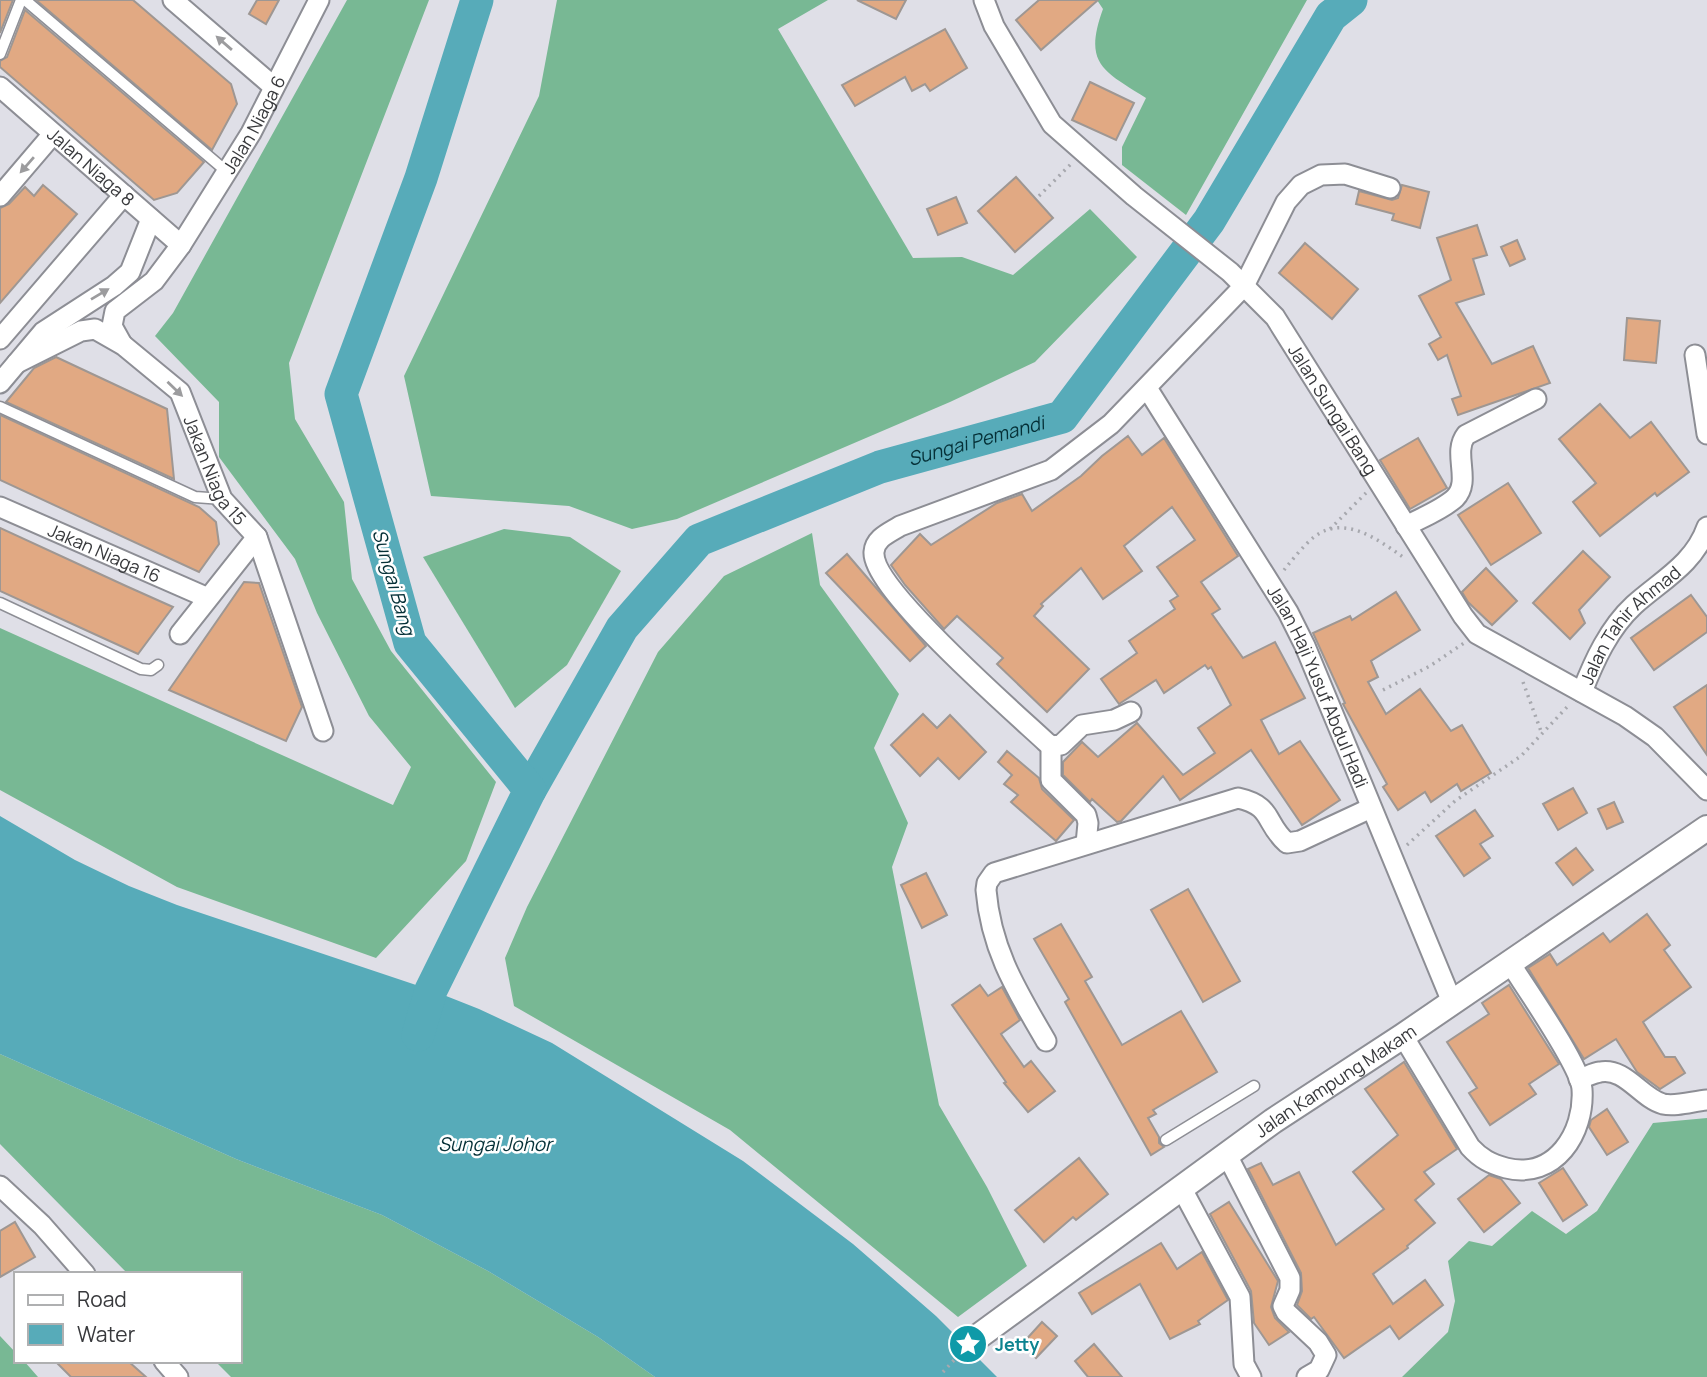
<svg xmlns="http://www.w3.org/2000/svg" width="1707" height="1377" font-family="Manrope,sans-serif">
  <rect width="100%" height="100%" fill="#dfdfe7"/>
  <g fill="#78b894">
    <path d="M 347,0 L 429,0 L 289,363 L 295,419 L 344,502 L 352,579 L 391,651 L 496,782 L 466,861 L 376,958 L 177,887 L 0,790 L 0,628 L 393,805 L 411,767 L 369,716 L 317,613 L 295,559 L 219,457 L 219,402 L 155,336 L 173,313 Z"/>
    <path d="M 557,0 L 828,0 L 778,29 L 913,258 L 962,257 L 1013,275 L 1090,209 L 1137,257 L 1035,362 L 950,402 L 677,519 L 632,529 L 569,506 L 431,496 L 404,376 L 539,96 Z"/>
    <path d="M 1097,0 L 1307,0 L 1186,215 L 1122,165 L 1122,147 L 1146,98 C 1103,71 1083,64 1103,9 Z"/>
    <path d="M 504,529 L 570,537 L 621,571 L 567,665 L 515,708 L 423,557 Z"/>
    <path d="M 812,533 L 820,585 L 899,694 L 874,748 L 908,823 L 892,867 L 939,1105 L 987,1187 L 1027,1266 L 958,1317 L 730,1130 L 514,1006 L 505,958 L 527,907 L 658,652 L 724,576 Z"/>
    <path d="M 0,1054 L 236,1159 L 382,1215 L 488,1271 L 598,1337 L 655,1377 L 231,1377 L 215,1361 L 240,1361 L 240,1274 L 128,1274 L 0,1144 Z"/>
    <path d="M 1707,1118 L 1707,1377 L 1402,1377 L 1448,1332 L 1455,1301 L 1448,1261 L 1469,1241 L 1492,1246 L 1532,1211 L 1566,1234 L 1597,1211 L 1653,1123 Z"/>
    <path d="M 0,1336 L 16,1353 L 16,1361 L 24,1361 L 38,1377 L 0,1377 Z"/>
  </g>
  <path fill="#57abb9" d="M 0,816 L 75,860 L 129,886 L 177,905 L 431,990 L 479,1009 L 552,1043 L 743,1161 L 853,1244 L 936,1316 L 997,1377 L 655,1377 L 598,1337 L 488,1271 L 382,1215 L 236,1159 L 0,1054 Z"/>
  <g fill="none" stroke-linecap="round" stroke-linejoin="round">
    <g stroke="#57abb9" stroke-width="33">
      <path id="s1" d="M 530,790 L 622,628 L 699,540 L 880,467 L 1062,417 L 1209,221 L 1331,16 L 1351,0"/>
      <path d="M 418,1035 L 431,990 L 530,790 L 410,643 L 341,394 L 421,178 L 477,0"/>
    </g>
  </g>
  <g fill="#e1a983" stroke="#9e9793" stroke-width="2">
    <path d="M 0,0 L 13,0 L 0,33 Z"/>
    <path d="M 36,0 L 133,0 L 231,84 L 237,104 L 212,150 Z"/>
    <path d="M 257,0 L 279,0 L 266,24 L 249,14 Z"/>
    <path d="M 857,0 L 906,0 L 896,19 Z"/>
    <path d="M 1039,0 L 1098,0 L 1041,50 L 1016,20 Z"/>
    <path d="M 25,10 L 204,162 L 177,193 L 154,200 L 0,67 L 0,61 L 7,57 Z"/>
    <path d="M 945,29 L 967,68 L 930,91 L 925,84 L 912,91 L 905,77 L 855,106 L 842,85 Z"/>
    <path d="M 1090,82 L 1134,103 L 1116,140 L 1072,120 Z"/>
    <path d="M 1016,177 L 1053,218 L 1015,252 L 978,211 Z"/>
    <path d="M 43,185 L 77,214 L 0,303 L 0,208 L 9,204 L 25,187 L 34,196 Z"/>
    <path d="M 1402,185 L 1429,192 L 1420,228 L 1392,220 L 1394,214 L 1356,204 L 1359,191 L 1392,200 L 1398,198 Z"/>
    <path d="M 956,197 L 967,223 L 938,235 L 927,209 Z"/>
    <path d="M 1477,225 L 1487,255 L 1473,259 L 1484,294 L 1456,303 L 1492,364 L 1533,346 L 1550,383 L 1458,415 L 1452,399 L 1461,396 L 1447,355 L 1438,360 L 1429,344 L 1441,337 L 1419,296 L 1451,280 L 1437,238 Z"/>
    <path d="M 1517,240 L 1525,259 L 1510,266 L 1501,247 Z"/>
    <path d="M 1305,243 L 1358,289 L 1332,319 L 1279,273 Z"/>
    <path d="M 1627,318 L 1660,321 L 1656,363 L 1624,360 Z"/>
    <path d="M 56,357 L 167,409 L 174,479 L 6,402 L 34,368 Z"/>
    <path d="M 1600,404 L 1630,438 L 1651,422 L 1689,472 L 1657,496 L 1655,493 L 1600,536 L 1573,502 L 1596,483 L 1559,439 Z"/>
    <path d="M 0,415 L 199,507 L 216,522 L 219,544 L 199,572 L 0,480 Z"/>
    <path d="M 1128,436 L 1142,455 L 1164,438 L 1238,556 L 1201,582 L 1220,609 L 1212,614 L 1243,658 L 1275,642 L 1305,698 L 1261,720 L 1279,754 L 1300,741 L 1340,800 L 1302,825 L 1251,750 L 1180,800 L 1163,776 L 1121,821 L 1117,822 L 1092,799 L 1090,802 L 1063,775 L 1063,762 L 1082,742 L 1098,757 L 1137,723 L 1183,775 L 1215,753 L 1198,728 L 1231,705 L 1211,667 L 1208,669 L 1205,665 L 1164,693 L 1156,680 L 1119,704 L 1101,679 L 1137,653 L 1129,641 L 1175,609 L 1170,601 L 1178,596 L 1157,567 L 1195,540 L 1172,507 L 1124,546 L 1142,571 L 1103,599 L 1081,568 L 1041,604 L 1043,606 L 1034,616 L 1089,669 L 1047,712 L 997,664 L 1003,658 L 957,616 L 944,629 L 905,585 L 891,565 L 920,534 L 931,545 L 997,503 L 1022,494 L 1032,511 L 1081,476 L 1102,456 Z"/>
    <path d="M 1418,438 L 1447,488 L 1410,509 L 1380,460 Z"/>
    <path d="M 1508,483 L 1541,533 L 1491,565 L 1458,515 Z"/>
    <path d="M 0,528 L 126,586 L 173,607 L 138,654 L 103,638 L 0,591 Z"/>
    <path d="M 1583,551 L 1610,577 L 1579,610 L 1585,623 L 1570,639 L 1533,603 Z"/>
    <path d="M 847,554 L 926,646 L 910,661 L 826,573 Z"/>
    <path d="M 1486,568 L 1517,601 L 1492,625 L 1468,602 L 1462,592 Z"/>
    <path d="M 244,582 L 259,583 L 302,707 L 286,741 L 169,690 Z"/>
    <path d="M 1396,592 L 1420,630 L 1371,661 L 1378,677 L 1368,682 L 1386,714 L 1420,689 L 1451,731 L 1462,725 L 1491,773 L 1461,791 L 1457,784 L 1431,802 L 1425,792 L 1398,810 L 1383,787 L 1387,784 L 1343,704 L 1345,703 L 1313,633 L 1350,616 L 1352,620 Z"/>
    <path d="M 1691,595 L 1707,617 L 1707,632 L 1654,670 L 1631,638 Z"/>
    <path d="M 1707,685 L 1707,755 L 1674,707 Z"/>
    <path d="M 923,714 L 937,728 L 950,715 L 986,752 L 959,779 L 938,758 L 920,776 L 891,745 Z"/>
    <path d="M 1007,751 L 1039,778 L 1042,789 L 1074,820 L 1056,841 L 1011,802 L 1018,795 L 1004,784 L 1012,775 L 998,762 Z"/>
    <path d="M 1573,788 L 1587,813 L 1558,830 L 1543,804 Z"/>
    <path d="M 1614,802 L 1623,822 L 1607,829 L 1598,809 Z"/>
    <path d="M 1475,810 L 1493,836 L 1480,844 L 1490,858 L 1464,876 L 1436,836 Z"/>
    <path d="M 1576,848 L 1593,870 L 1573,885 L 1556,863 Z"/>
    <path d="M 926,873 L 947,915 L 922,928 L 901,885 Z"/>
    <path d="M 1188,889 L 1240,981 L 1203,1002 L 1151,910 Z"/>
    <path d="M 1647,914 L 1670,945 L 1664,950 L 1691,987 L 1643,1022 L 1665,1057 L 1675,1057 L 1685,1073 L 1660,1089 L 1637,1072 L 1616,1039 L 1584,1059 L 1528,968 L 1550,954 L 1557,965 L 1603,933 L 1610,942 Z"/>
    <path d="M 1061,924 L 1092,977 L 1085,981 L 1122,1045 L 1181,1011 L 1217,1072 L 1153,1110 L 1156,1114 L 1148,1118 L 1159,1137 L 1159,1143 L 1164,1147 L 1151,1155 L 1065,1002 L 1069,999 L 1034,939 Z"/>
    <path d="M 980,985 L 988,996 L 1002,987 L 1020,1020 L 1001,1034 L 1024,1067 L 1031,1061 L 1055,1091 L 1028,1112 L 1004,1083 L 1006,1082 L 952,1005 Z"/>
    <path d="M 1509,985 L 1559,1064 L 1529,1084 L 1536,1094 L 1490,1125 L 1469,1093 L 1477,1088 L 1447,1042 L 1489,1014 L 1482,1003 Z"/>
    <path d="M 1404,1062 L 1457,1149 L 1424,1172 L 1434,1184 L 1415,1200 L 1435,1223 L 1407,1246 L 1408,1248 L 1373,1274 L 1393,1304 L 1425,1280 L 1443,1305 L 1399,1339 L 1390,1326 L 1344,1358 L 1314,1317 L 1311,1319 L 1297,1305 L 1302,1291 L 1301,1273 L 1248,1169 L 1261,1163 L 1273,1185 L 1299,1172 L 1336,1245 L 1384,1209 L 1353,1172 L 1398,1135 L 1365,1089 Z"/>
    <path d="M 1607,1109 L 1628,1142 L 1607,1155 L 1589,1127 L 1591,1120 Z"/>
    <path d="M 1079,1158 L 1108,1194 L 1076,1220 L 1073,1217 L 1044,1242 L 1015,1210 Z"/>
    <path d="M 1563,1168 L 1587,1205 L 1563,1221 L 1539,1183 Z"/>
    <path d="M 1489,1175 L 1501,1179 L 1520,1203 L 1484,1232 L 1458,1199 Z"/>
    <path d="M 1229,1202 L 1278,1281 L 1271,1307 L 1275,1318 L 1289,1332 L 1269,1345 L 1254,1323 L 1251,1291 L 1210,1214 Z"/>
    <path d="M 15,1222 L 35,1257 L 0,1277 L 0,1231 Z"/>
    <path d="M 1161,1243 L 1177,1269 L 1202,1252 L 1228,1300 L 1198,1321 L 1200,1324 L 1170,1339 L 1140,1284 L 1092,1314 L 1079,1293 Z"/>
    <path d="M 1042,1322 L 1057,1336 L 1036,1358 L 1022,1344 Z"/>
    <path d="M 1094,1344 L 1122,1377 L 1088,1377 L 1075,1361 Z"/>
    <path d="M 55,1361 L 128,1361 L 146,1377 L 71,1377 Z"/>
  </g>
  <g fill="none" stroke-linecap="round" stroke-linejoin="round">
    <defs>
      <g id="service">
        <path d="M 25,0 L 226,171"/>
        <path d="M 0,54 L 21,0"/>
        <path d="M 0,407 L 195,497 L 222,499"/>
        <path d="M 0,603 L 141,669 L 151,670 L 158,665"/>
        <path d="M 1166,1140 L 1254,1086"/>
      </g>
      <g id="minor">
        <path d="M 173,0 L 274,87"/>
        <path id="s2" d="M 984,0 L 994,26 L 1052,124 L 1134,196 L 1230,272 L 1275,317 L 1463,616 L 1477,634 L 1625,716 L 1655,737 L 1707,790"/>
        <path id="s3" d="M 0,87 L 181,245"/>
        <path d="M 0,196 L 53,134"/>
        <path d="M 0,339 L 124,195"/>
        <path id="s4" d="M 122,344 L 112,326 L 115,311 L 154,281 L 181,245 L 251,133 L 319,0"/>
        <path d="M 1695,355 L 1707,434"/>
        <path id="s5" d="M 17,363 L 81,331 L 95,329 L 123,345 L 180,392 L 222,499 L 257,537 L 323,731"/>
        <path d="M 0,383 L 43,332 L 114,286 L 130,272 L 151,219"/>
        <path id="s6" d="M 1147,388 L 1288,612 L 1305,646 L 1452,1002"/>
        <path id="s7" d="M 0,507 L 208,598"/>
        <path d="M 1406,526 C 1421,518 1442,510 1455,498 C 1472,481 1452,453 1466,435 L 1536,399"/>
        <path d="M 180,634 L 257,537"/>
        <path id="s8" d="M 1582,692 C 1594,661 1609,628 1634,605 C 1662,580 1694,564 1707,527"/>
        <path d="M 1131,712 L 1114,720 L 1082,725 L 1061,745 L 1051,746 L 1046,742 C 1015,713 871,588 874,552 C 875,538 889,533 900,526 L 1051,470 L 1111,424 L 1244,286 L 1286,202 L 1301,185 L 1321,175 L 1345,174 L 1390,188"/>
        <path d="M 1051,746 L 1051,780 L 1086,815 L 1088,823 L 1086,844"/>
        <path d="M 1403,1036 L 1470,1147 C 1481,1159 1491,1164 1506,1168 C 1555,1180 1585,1133 1582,1089 C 1580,1065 1525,987 1510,963"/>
        <path d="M 1046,1041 C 1017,991 991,950 986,890 L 987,883 L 994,873 L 1238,798 C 1274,806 1264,823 1287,843 L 1300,841 L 1371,808"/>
        <path d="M 1579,1079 C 1586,1077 1593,1073 1600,1072 C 1625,1067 1641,1098 1663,1104 C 1676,1107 1694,1101 1707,1100"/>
        <path d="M 1227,1155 L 1290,1278 L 1290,1290 L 1283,1306 L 1286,1312 L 1318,1342 L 1326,1355 L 1319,1370 L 1307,1377"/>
        <path d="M 0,1186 L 42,1225 L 85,1274"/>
        <path d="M 1182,1189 L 1240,1297 L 1244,1364 L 1251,1377"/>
        <path d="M 164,1361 L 178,1377"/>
      </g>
      <g id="tertiary">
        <path id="s9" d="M 968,1344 L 1273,1121 L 1403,1036 L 1707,828"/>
      </g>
    </defs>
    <use href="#service" stroke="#8d8e95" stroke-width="13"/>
    <use href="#minor" stroke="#8d8e95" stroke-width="23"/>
    <use href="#tertiary" stroke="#8d8e95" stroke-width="28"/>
    <g stroke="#a7a8ae" stroke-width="3.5" stroke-dasharray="2 5" stroke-linecap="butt">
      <path d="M 1039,196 L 1072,163"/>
      <path d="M 1330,529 L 1366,493"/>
      <path d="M 1284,570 C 1293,559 1303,546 1314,537 C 1344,514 1377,539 1403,557"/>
      <path d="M 1523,682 L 1542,734"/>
      <path d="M 1383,690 L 1430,666 L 1464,643"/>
      <path d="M 1407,845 L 1455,801 L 1521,756 L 1568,706"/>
      <path d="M 943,1372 L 956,1358"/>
    </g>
    <use href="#service" stroke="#fff" stroke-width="10"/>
    <use href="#minor" stroke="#fff" stroke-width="19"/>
    <use href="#tertiary" stroke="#fff" stroke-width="24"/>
  </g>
  <defs><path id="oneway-solid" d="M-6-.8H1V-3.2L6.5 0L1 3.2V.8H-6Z" transform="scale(1.75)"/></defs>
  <g fill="#9c9c9e">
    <use href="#oneway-solid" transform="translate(224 43) rotate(-139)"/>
    <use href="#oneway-solid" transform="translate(27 165) rotate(131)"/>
    <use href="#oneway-solid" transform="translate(100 294) rotate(-31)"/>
    <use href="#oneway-solid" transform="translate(175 389) rotate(44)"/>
  </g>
  <defs>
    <symbol id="sight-disc" viewBox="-11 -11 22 22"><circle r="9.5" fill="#0f9aa8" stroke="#fff"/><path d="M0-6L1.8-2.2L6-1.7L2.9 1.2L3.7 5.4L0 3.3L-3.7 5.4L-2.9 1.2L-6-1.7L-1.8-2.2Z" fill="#fff"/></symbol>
  </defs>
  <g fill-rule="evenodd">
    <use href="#sight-disc" x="946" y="1322" width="44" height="44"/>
  </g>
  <g text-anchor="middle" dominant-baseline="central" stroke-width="5" stroke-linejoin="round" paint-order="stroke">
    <g font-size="18" fill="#38393c" stroke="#fff">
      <text stroke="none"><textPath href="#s4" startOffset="271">Jalan Niaga 6</textPath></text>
      <text stroke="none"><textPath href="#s3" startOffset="121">Jalan Niaga 8</textPath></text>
      <text stroke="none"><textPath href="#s2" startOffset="546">Jalan Sungai Bang</textPath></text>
      <text stroke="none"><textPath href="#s5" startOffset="278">Jakan Niaga 15</textPath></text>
      <text stroke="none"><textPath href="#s7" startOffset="114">Jakan Niaga 16</textPath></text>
      <text stroke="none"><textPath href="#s8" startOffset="84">Jalan Tahir Ahmad</textPath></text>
      <text stroke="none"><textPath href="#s6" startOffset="345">Jalan Haji Yusuf Abdul Hadi</textPath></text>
      <text stroke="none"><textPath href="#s9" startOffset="452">Jalan Kampung Makam</textPath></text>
    </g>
    <g font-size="18" font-weight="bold" fill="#0d838f" stroke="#fff" text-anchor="start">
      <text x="995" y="1344">Jetty</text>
    </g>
    <g font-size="19" font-style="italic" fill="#053037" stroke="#fff">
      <text stroke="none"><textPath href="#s1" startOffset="598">Sungai Pemandi</textPath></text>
      <text transform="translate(394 582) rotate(74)">Sungai Bang</text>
      <text x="495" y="1144">Sungai Johor</text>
    </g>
  </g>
  <rect x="14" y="1272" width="228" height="91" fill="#ffffff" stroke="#afb0b1" stroke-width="2"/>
  <rect x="28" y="1295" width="35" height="10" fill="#ffffff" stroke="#afb0b1" stroke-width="2"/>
  <text x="77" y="1307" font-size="21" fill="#38393c">Road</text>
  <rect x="28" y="1324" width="35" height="21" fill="#57abb9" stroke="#afb0b1" stroke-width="2"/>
  <text x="77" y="1342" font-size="21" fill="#38393c">Water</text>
</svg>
